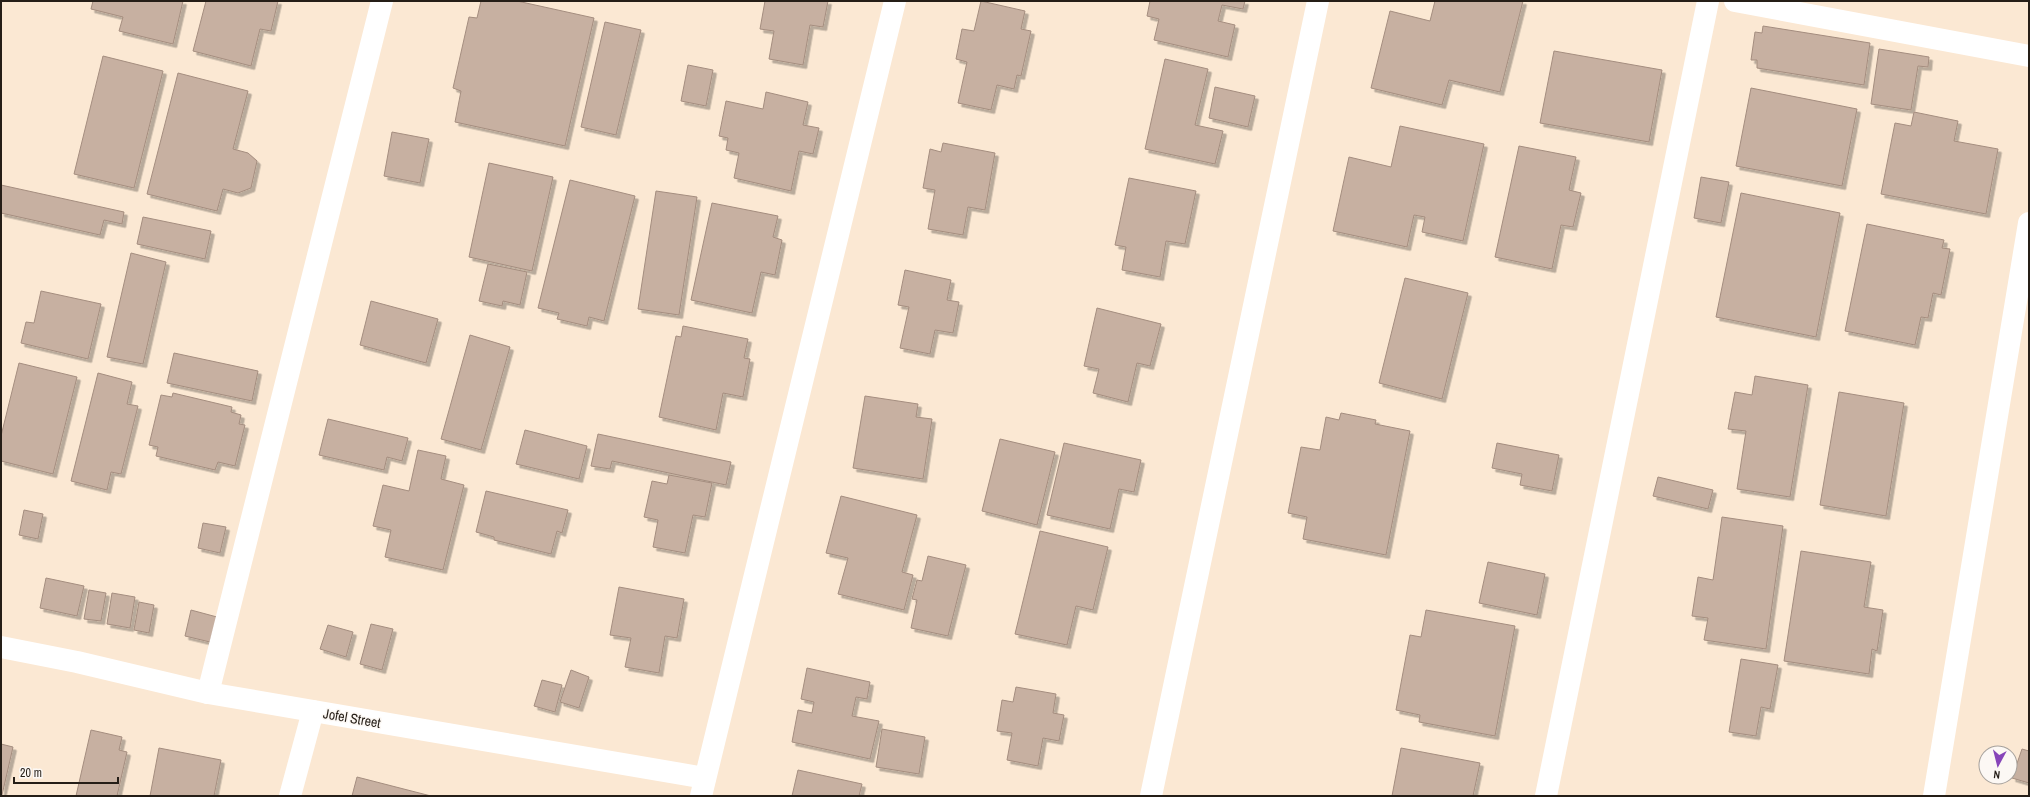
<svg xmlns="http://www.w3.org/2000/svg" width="2030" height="797" font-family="'Archivo Narrow',sans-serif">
  <defs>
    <filter id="shadow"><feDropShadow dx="3.5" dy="3.5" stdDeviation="0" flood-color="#0004"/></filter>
  </defs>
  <rect width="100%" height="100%" fill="#fbe8d3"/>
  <g fill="#c7b0a1" stroke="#a48d7f" filter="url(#shadow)">
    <path d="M 93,1 L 183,1 L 173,44 L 119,31 L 123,17 L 91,9 Z"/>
    <path d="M 206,1 L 278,1 L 271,31 L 260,29 L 251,66 L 193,51 Z"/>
    <path d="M 481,1 L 517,1 L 594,18 L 565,146 L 455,122 L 461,91 L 453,88 L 469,17 L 477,18 Z"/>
    <path d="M 765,1 L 828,1 L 823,27 L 810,25 L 803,65 L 769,59 L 774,31 L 760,29 Z"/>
    <path d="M 981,1 L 1025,11 L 1021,29 L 1031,31 L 1021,76 L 1017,75 L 1014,89 L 997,85 L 991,110 L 958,103 L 967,62 L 956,59 L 962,29 L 974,31 Z"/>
    <path d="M 1150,1 L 1245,1 L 1243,9 L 1222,5 L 1218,21 L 1235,25 L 1228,57 L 1154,40 L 1159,19 L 1147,16 Z"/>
    <path d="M 1435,1 L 1523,1 L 1500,92 L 1449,80 L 1442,105 L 1371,88 L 1390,11 L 1430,21 Z"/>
    <path d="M 605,22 L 641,30 L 616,135 L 581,127 Z"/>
    <path d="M 1763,26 L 1870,43 L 1864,85 L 1757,68 L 1757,60 L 1751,60 L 1755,32 L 1762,33 Z"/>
    <path d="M 1879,49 L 1929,57 L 1928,67 L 1918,66 L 1911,110 L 1871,104 Z"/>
    <path d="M 1554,51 L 1662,70 L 1649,142 L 1540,123 Z"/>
    <path d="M 103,56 L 163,71 L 134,188 L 74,174 Z"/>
    <path d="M 1165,59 L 1208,69 L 1195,125 L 1223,131 L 1215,164 L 1145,149 Z"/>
    <path d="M 688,65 L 713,70 L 706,106 L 681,101 Z"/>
    <path d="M 178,73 L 248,91 L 233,149 L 248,153 L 257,161 L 251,188 L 238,193 L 223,189 L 217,211 L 147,194 Z"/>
    <path d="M 1215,87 L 1255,96 L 1248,127 L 1209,118 Z"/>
    <path d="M 1751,88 L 1857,109 L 1842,186 L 1736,166 Z"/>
    <path d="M 766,92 L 808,102 L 803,125 L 819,128 L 813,154 L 799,151 L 791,191 L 734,178 L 739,153 L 726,150 L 728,138 L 719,136 L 726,101 L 763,109 Z"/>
    <path d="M 1914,112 L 1958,121 L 1954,141 L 1998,149 L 1986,214 L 1881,194 L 1895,123 L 1911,126 Z"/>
    <path d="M 1400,126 L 1484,144 L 1463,241 L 1422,232 L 1425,217 L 1414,215 L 1407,247 L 1333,231 L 1349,157 L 1391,167 Z"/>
    <path d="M 392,132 L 429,139 L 420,183 L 384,176 Z"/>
    <path d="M 943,143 L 995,153 L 985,210 L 968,207 L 963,235 L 928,229 L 935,190 L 923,188 L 930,149 L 941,152 Z"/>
    <path d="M 1519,146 L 1576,157 L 1569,190 L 1581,193 L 1573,227 L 1561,225 L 1552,269 L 1495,257 Z"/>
    <path d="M 489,163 L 553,177 L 532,271 L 469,257 Z"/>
    <path d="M 1701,177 L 1729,182 L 1721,223 L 1694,218 Z"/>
    <path d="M 1129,178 L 1196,191 L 1185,244 L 1166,241 L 1160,277 L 1122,270 L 1126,247 L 1115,245 Z"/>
    <path d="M 570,180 L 635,196 L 604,321 L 589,317 L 587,326 L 557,319 L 559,313 L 538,308 Z"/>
    <path d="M 1,185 L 124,212 L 122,224 L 104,220 L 100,235 L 1,213 Z"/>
    <path d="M 656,191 L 697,197 L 679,315 L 638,309 Z"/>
    <path d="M 1741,193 L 1840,213 L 1816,337 L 1716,317 Z"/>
    <path d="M 712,203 L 778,216 L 773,237 L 782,240 L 775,275 L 761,272 L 752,313 L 691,300 Z"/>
    <path d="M 143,217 L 211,231 L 205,259 L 137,244 Z"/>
    <path d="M 1867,224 L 1944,240 L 1942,248 L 1950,249 L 1941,295 L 1933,293 L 1928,318 L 1921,317 L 1915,345 L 1845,331 Z"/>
    <path d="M 131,253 L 166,262 L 143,364 L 107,357 Z"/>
    <path d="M 488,264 L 527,272 L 520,305 L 503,301 L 502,306 L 479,301 Z"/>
    <path d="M 905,270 L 951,280 L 947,300 L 959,302 L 953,333 L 935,330 L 930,354 L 900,348 L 909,307 L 898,305 Z"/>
    <path d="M 1405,278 L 1468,293 L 1442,399 L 1379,383 Z"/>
    <path d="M 41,291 L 101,304 L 88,359 L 21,343 L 26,322 L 34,323 Z"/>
    <path d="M 371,301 L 438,319 L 426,363 L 360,345 Z"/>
    <path d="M 1097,308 L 1161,324 L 1150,366 L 1137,363 L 1128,402 L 1093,393 L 1099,369 L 1084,366 Z"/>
    <path d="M 683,326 L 748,339 L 744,358 L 750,359 L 743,397 L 723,393 L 716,430 L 659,417 L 676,336 L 681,337 Z"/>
    <path d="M 470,335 L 510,347 L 481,450 L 441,439 Z"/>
    <path d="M 174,353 L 258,371 L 252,401 L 167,383 Z"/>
    <path d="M 19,363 L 77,377 L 53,474 L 1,461 L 1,436 Z"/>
    <path d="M 98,373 L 132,382 L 127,404 L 138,406 L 121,474 L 111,472 L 107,490 L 71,481 Z"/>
    <path d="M 1755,376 L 1808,385 L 1790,497 L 1737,489 L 1746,431 L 1728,429 L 1735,392 L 1752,395 Z"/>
    <path d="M 1839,392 L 1904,403 L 1886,516 L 1820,505 Z"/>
    <path d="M 173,393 L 232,407 L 231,412 L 241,415 L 239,424 L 245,425 L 235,466 L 218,462 L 215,470 L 156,456 L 158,447 L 149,445 L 161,395 L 172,397 Z"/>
    <path d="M 865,396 L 918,404 L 916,417 L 932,419 L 923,479 L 853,468 Z"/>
    <path d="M 1341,413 L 1376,420 L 1375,424 L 1410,431 L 1386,555 L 1303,539 L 1307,517 L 1288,513 L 1301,447 L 1320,450 L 1326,417 L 1339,420 Z"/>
    <path d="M 328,419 L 408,438 L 402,461 L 387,457 L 384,470 L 319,455 Z"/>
    <path d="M 525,430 L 587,446 L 579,479 L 516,464 Z"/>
    <path d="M 598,434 L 731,462 L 726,485 L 612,461 L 610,469 L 591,466 Z"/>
    <path d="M 1000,439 L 1055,452 L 1037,525 L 982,511 Z"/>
    <path d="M 1064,443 L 1141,460 L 1134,492 L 1119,489 L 1110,529 L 1047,515 Z"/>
    <path d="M 1497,443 L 1559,455 L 1552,491 L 1520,485 L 1522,474 L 1492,468 Z"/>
    <path d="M 418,450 L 446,456 L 441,479 L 464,485 L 443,570 L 385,557 L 391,530 L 373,526 L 383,485 L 409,491 Z"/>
    <path d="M 669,475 L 712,483 L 705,517 L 693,515 L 685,553 L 653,547 L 658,520 L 644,517 L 652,481 L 667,484 Z"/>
    <path d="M 1658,477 L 1713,490 L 1708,509 L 1653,496 Z"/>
    <path d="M 486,491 L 568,510 L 562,533 L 557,531 L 551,554 L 494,540 L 494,537 L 476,532 Z"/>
    <path d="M 841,496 L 917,515 L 902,572 L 913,575 L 904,610 L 838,594 L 848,558 L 826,553 Z"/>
    <path d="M 24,510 L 43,514 L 38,539 L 19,535 Z"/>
    <path d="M 1722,517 L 1783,526 L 1766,649 L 1704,640 L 1708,618 L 1692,616 L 1698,577 L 1713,580 Z"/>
    <path d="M 203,523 L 226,527 L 220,553 L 198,548 Z"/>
    <path d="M 1040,531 L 1108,547 L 1093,610 L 1076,606 L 1067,645 L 1015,634 Z"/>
    <path d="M 1801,551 L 1871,562 L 1864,607 L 1883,610 L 1877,651 L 1872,649 L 1869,674 L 1784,661 Z"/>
    <path d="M 928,556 L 966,565 L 948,636 L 911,628 L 917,600 L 912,599 L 917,580 L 922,581 Z"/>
    <path d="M 1488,562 L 1545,574 L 1537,615 L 1479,603 Z"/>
    <path d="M 46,578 L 84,586 L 77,616 L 40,608 Z"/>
    <path d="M 619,587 L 684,599 L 677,638 L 665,636 L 659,673 L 625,667 L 631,638 L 610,635 Z"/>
    <path d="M 89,590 L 106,593 L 101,621 L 84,619 Z"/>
    <path d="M 112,593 L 135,597 L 130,628 L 107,624 Z"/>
    <path d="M 139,602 L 154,605 L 149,633 L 134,630 Z"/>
    <path d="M 191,610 L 217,617 L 210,642 L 185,636 Z"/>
    <path d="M 1426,610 L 1515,626 L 1495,736 L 1419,722 L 1420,715 L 1396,710 L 1410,635 L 1421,637 Z"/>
    <path d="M 371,624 L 393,629 L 382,670 L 360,664 Z"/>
    <path d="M 328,625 L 353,632 L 346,657 L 320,649 Z"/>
    <path d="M 1741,659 L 1778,665 L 1770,709 L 1761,707 L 1756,736 L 1729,732 Z"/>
    <path d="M 807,668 L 870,682 L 867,699 L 856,697 L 852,716 L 879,721 L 870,759 L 792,742 L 798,710 L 812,713 L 814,702 L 801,699 Z"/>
    <path d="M 571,670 L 589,677 L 579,708 L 560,702 Z"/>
    <path d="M 542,680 L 562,685 L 555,712 L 534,706 Z"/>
    <path d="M 1016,687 L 1056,694 L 1053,713 L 1064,715 L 1059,741 L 1043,738 L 1038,766 L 1007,760 L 1012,733 L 997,731 L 1002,700 L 1013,702 Z"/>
    <path d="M 882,729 L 925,737 L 919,774 L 876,767 Z"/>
    <path d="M 91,730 L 122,737 L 119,750 L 127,752 L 117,796 L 76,796 Z"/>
    <path d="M 1,744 L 13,747 L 2,795 L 1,794 Z"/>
    <path d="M 159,748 L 221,760 L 214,796 L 150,796 Z"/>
    <path d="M 1401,748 L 1480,763 L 1473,796 L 1392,796 Z"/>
    <path d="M 2022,749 L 2029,751 L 2029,783 L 2012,778 Z"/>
    <path d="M 798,770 L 862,784 L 859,796 L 792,796 Z"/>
    <path d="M 357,777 L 431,796 L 352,796 Z"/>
  </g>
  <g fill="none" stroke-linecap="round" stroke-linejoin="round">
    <g stroke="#fff" stroke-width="22">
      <path d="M 1735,1 L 2029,56"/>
      <path d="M 1,647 L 77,662 L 208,693 L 705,778"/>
      <path d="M 208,693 L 382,1"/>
      <path d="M 290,796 L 313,711"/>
      <path d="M 701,796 L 895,1"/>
      <path d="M 1151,796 L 1318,1"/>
      <path d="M 1546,796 L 1708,1"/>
      <path d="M 1934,796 L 2029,223"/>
    </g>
  </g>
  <g text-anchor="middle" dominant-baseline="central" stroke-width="3" stroke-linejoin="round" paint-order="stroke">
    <g font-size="14" fill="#251e17" stroke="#fcf8f4">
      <text transform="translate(352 718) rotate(10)">Jofel Street</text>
    </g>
  </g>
  <rect width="2030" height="797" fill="none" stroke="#251e17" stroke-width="4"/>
  <g transform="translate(1998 765) rotate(187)"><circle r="19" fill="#fcf8f4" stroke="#a6a19c"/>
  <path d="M0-3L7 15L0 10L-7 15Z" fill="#8745b9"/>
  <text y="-6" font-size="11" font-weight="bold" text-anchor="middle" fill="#251e17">N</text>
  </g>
  <path d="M14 777v6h104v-6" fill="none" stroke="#251e17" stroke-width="2"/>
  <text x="20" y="777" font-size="12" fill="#251e17" stroke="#fcf8f4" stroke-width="3" paint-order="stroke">20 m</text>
</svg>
